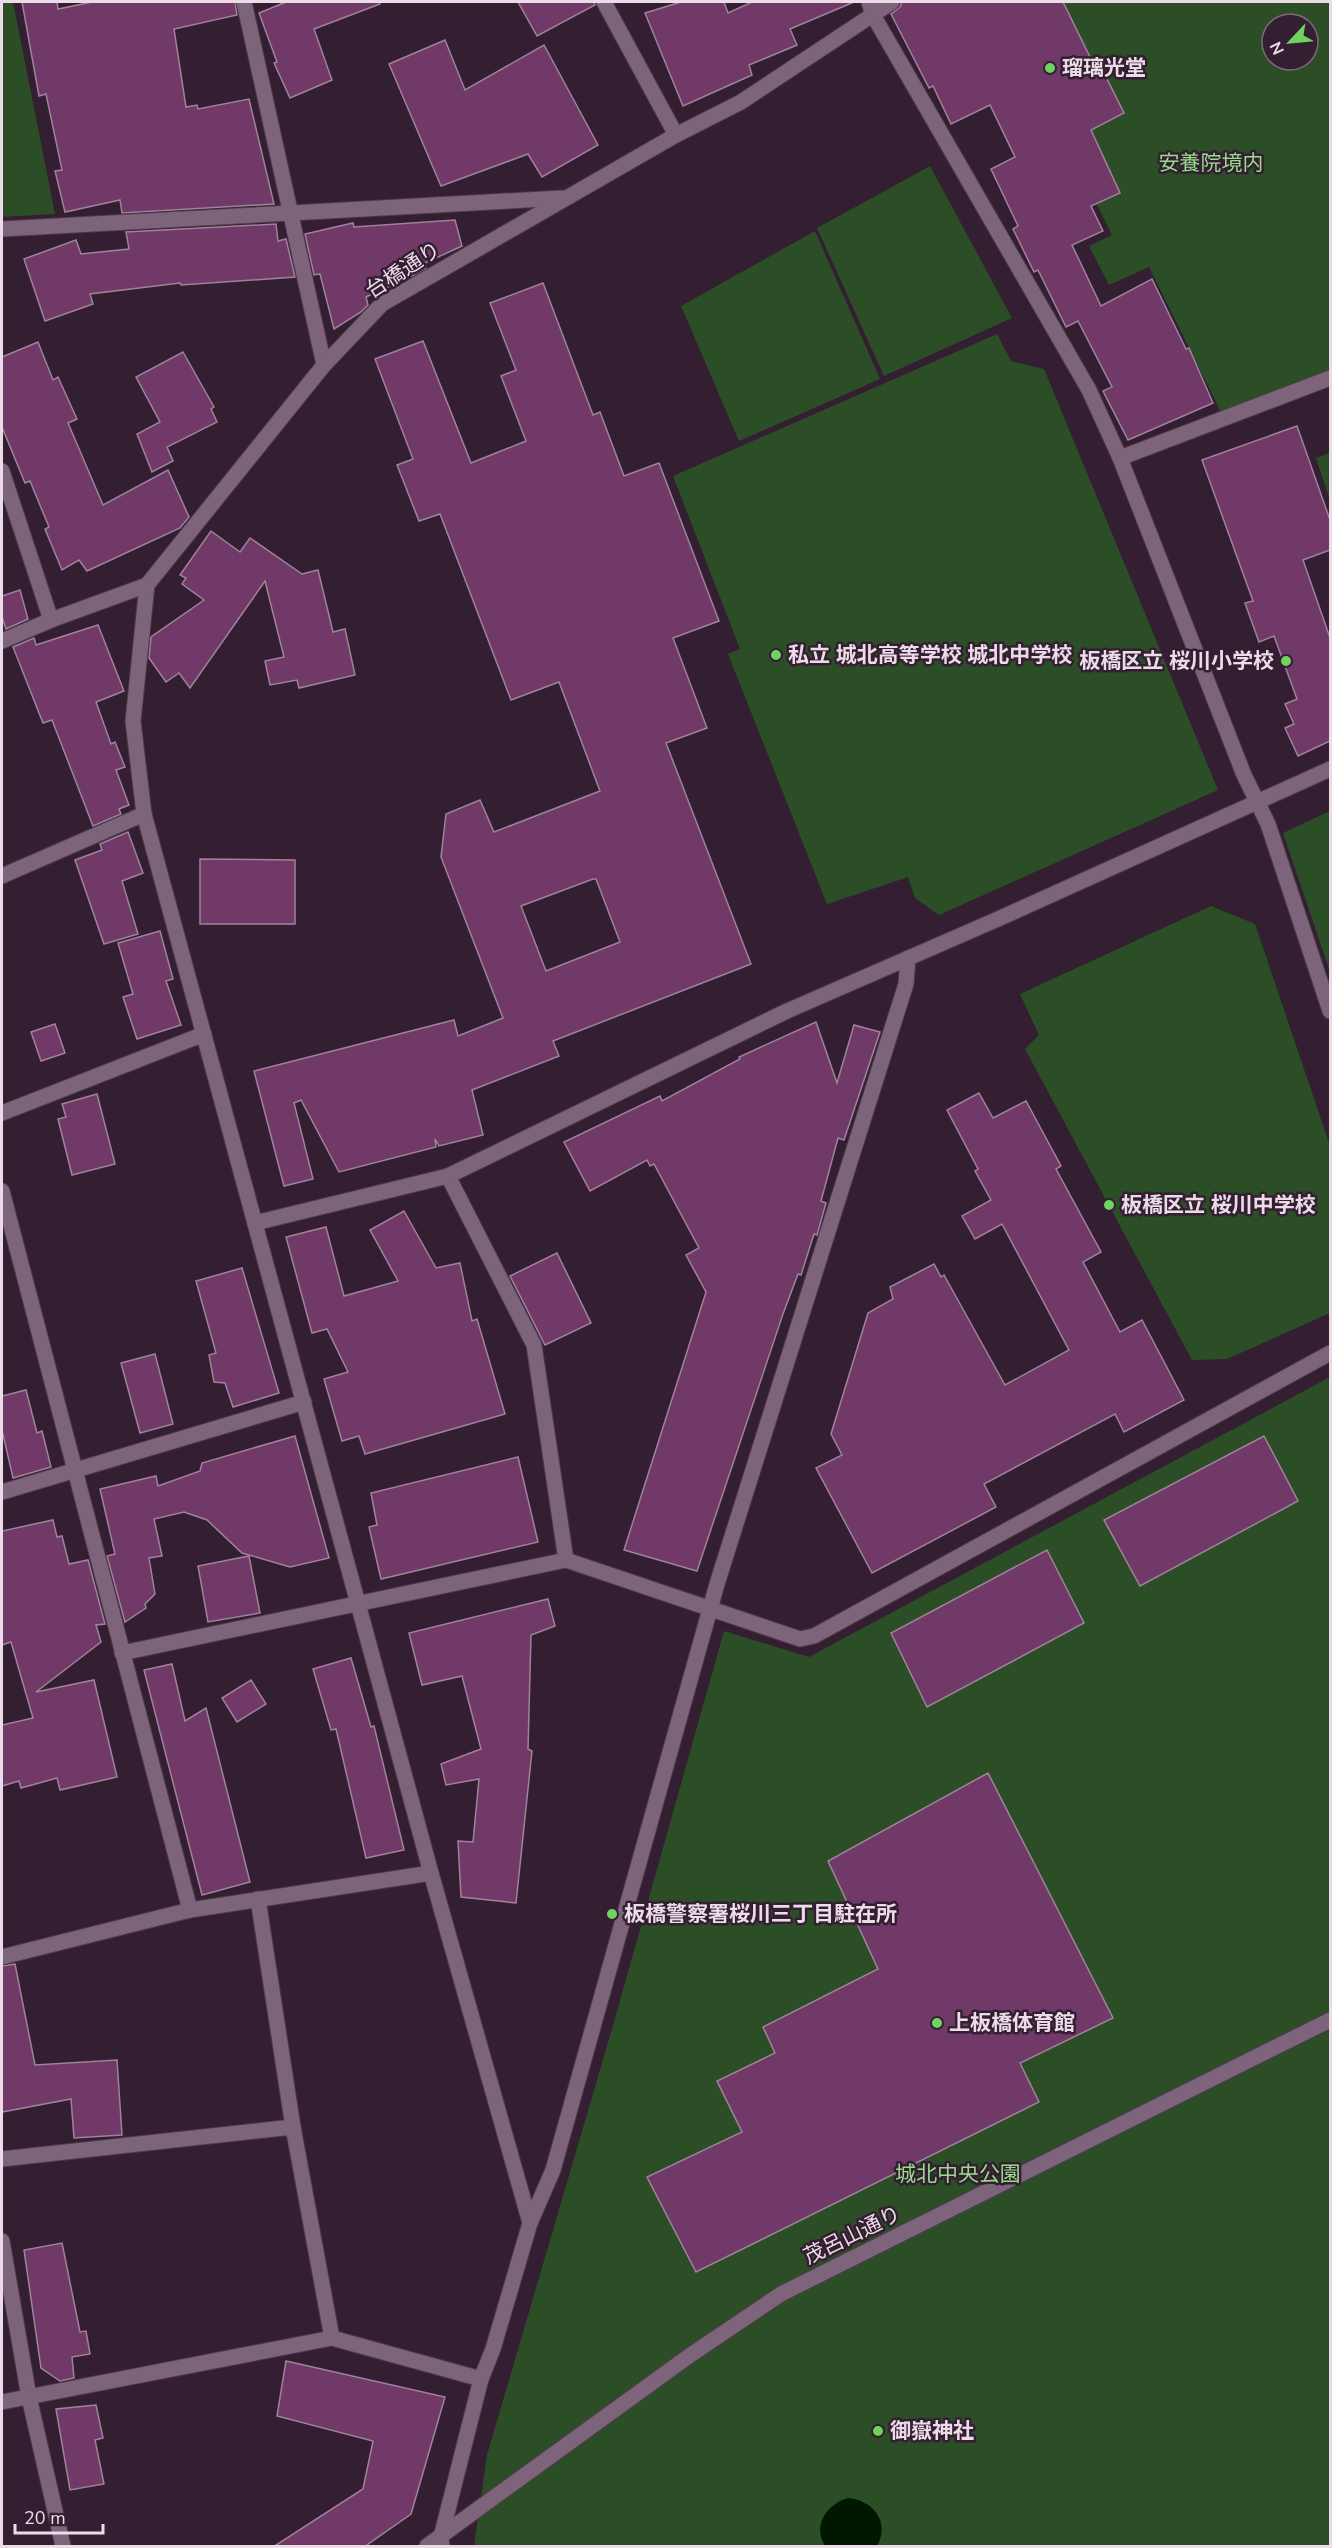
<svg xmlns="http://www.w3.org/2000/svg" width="1332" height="2548" font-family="'Nunito Sans','Noto Sans JP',sans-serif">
  <rect width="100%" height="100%" fill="#341e31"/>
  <g fill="#2c4e27" fill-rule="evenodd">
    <path d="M 2,2 L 13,2 L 55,214 L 2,217 Z"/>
    <path d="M 996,2 L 1330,2 L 1330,375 L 1222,414 L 1149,267 L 1109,285 L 1089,246 L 1112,235 ZM 1272,24 L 1308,24 L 1308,60 L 1272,60 Z"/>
    <path d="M 930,166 L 1012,318 L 884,376 L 817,228 Z"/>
    <path d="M 815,231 L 880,379 L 739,441 L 681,306 Z"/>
    <path d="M 997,334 L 1011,361 L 1044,369 L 1218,790 L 939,915 L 915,898 L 908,877 L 827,904 L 728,654 L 740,649 L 673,476 Z"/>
    <path d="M 1330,453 L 1330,500 L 1316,458 Z"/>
    <path d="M 1330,811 L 1330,972 L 1283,833 Z"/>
    <path d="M 1211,906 L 1255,924 L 1330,1146 L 1330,1313 L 1227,1359 L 1192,1360 L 1025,1049 L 1039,1035 L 1020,994 Z"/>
    <path d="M 1330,1377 L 1330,2546 L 474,2546 L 487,2455 L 612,2029 L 724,1631 L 809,1657 Z"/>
  </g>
  <path fill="#011700" d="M 848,2498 C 874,2501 890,2522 877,2546 L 825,2546 C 812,2525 827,2504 848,2498 Z"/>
  <g fill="#703968" stroke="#9f839a" stroke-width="1.5" fill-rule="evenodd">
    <path d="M 22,2 L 57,2 L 58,9 L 92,2 L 235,2 L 237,15 L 174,29 L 186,107 L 197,105 L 198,109 L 249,99 L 274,204 L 122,213 L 120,200 L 65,212 L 55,171 L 62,170 L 46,94 L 39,96 Z"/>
    <path d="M 286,2 L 380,2 L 380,4 L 314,29 L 332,80 L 290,98 L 274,63 L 277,62 L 259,13 Z"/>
    <path d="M 518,2 L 594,2 L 595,5 L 537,36 Z"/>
    <path d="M 681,2 L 724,2 L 728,13 L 752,2 L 854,2 L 790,29 L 797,45 L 749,65 L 752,75 L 683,106 L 645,13 Z"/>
    <path d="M 902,2 L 1063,2 L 1093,63 L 1098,61 L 1124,113 L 1091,130 L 1120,193 L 1091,206 L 1103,231 L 1072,245 L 1101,306 L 1152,279 L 1186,349 L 1189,348 L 1213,403 L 1128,440 L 1103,391 L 1112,387 L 1078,321 L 1066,327 L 1038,270 L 1034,272 L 1013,229 L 1018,226 L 991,169 L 1015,157 L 990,105 L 951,124 L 933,86 L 929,88 L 891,14 L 900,7 Z"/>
    <path d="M 445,40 L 465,90 L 544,45 L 598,145 L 542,177 L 528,154 L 441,186 L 389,64 Z"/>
    <path d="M 455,220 L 462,246 L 425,263 L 426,268 L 410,277 L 366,297 L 368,305 L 361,312 L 334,329 L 320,274 L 314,275 L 305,234 L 353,223 L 354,227 Z"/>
    <path d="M 276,224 L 278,241 L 286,239 L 295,277 L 181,285 L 180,283 L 90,294 L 93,304 L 45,321 L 24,259 L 76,240 L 81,254 L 129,249 L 126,232 Z"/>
    <path d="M 543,283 L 593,415 L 600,412 L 624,476 L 659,463 L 719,621 L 673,638 L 707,728 L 666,743 L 751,964 L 553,1041 L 559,1056 L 472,1090 L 483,1135 L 439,1146 L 435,1139 L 436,1147 L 339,1172 L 301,1100 L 294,1103 L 313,1179 L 284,1186 L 254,1071 L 454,1020 L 458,1036 L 503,1018 L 441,857 L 446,814 L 480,800 L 494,832 L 600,791 L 559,682 L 511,700 L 440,514 L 419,521 L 397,465 L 413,459 L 375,359 L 423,341 L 471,463 L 526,441 L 501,376 L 516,370 L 490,303 ZM 593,879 L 596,879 L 620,942 L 546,971 L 521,906 Z"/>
    <path d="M 38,342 L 53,380 L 58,377 L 77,419 L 68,423 L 103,505 L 168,470 L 189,517 L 180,528 L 87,571 L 79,560 L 62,570 L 45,529 L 49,527 L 30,481 L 25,483 L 2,427 L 2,357 Z"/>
    <path d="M 183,352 L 214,407 L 211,409 L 217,422 L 167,447 L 173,461 L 152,472 L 137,434 L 160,422 L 136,377 Z"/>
    <path d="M 1297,426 L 1330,520 L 1330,550 L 1303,560 L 1330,638 L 1330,741 L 1298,756 L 1285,728 L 1294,724 L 1285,704 L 1297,699 L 1274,636 L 1259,642 L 1245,603 L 1253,601 L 1202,460 Z"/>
    <path d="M 211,531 L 240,552 L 250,538 L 302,574 L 318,570 L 333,632 L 345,629 L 355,675 L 299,688 L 297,680 L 270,685 L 265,661 L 284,657 L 265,581 L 190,688 L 179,673 L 166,682 L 149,658 L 151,637 L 204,600 L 182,584 L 186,578 L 180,575 Z"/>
    <path d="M 20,590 L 28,619 L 6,629 L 2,617 L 2,596 Z"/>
    <path d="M 98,625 L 124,691 L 96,702 L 111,744 L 115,742 L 125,767 L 116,770 L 129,805 L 119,809 L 121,814 L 93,826 L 52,720 L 43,723 L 13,647 L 34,638 L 36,645 Z"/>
    <path d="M 128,832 L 143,873 L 122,881 L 138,934 L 104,944 L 75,860 L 102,850 L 100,844 Z"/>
    <path d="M 200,859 L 295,860 L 295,924 L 200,924 Z"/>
    <path d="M 160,931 L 173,979 L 166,981 L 181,1025 L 137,1039 L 123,997 L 133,994 L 118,943 Z"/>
    <path d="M 816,1022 L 837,1083 L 854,1025 L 880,1032 L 844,1140 L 838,1138 L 821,1201 L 826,1203 L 817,1235 L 814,1234 L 801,1275 L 798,1274 L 783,1314 L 697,1571 L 624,1550 L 706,1292 L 686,1255 L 699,1248 L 654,1164 L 650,1166 L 647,1160 L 590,1191 L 564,1142 L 660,1096 L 662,1101 L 740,1059 L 739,1057 Z"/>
    <path d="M 55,1024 L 65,1053 L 41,1061 L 31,1032 Z"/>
    <path d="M 979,1093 L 993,1118 L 1026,1101 L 1061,1166 L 1056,1169 L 1101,1252 L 1083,1262 L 1120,1332 L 1142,1320 L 1184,1400 L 1124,1432 L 1115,1414 L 984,1484 L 996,1507 L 872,1573 L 816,1468 L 842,1455 L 831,1434 L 868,1313 L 893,1299 L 890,1287 L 934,1264 L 941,1277 L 944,1275 L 1005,1385 L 1069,1350 L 1002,1224 L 975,1239 L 962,1216 L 991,1200 L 975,1171 L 978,1169 L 947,1110 Z"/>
    <path d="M 97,1094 L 115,1164 L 72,1175 L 58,1119 L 66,1117 L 62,1104 Z"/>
    <path d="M 404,1211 L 436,1268 L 460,1263 L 472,1321 L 477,1319 L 505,1414 L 365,1454 L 359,1436 L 342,1441 L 324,1379 L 348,1372 L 327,1329 L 312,1333 L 286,1237 L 326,1227 L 344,1296 L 398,1281 L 370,1230 Z"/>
    <path d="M 557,1253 L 591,1323 L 545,1345 L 510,1276 Z"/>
    <path d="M 242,1268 L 279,1393 L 233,1407 L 225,1383 L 214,1382 L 209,1355 L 216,1353 L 196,1281 Z"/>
    <path d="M 155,1354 L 173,1424 L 140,1433 L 121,1363 Z"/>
    <path d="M 26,1390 L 37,1433 L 42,1431 L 51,1467 L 13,1478 L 2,1430 L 2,1396 Z"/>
    <path d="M 295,1436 L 329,1558 L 290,1567 L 242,1553 L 207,1520 L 184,1512 L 154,1519 L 162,1556 L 149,1558 L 155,1594 L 145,1604 L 146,1608 L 125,1622 L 107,1556 L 115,1554 L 100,1489 L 156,1476 L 158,1486 L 200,1471 L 202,1463 Z"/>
    <path d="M 1264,1436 L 1298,1501 L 1140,1586 L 1104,1520 Z"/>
    <path d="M 518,1457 L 538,1542 L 381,1579 L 369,1527 L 377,1525 L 371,1493 Z"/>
    <path d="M 53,1520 L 57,1537 L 62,1536 L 69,1564 L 88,1560 L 105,1624 L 96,1625 L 101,1642 L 36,1692 L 94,1680 L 117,1777 L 60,1790 L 57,1778 L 21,1788 L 19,1781 L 2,1786 L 2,1725 L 33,1718 L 11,1642 L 2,1645 L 2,1531 Z"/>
    <path d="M 1047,1550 L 1084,1623 L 927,1707 L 891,1633 Z"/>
    <path d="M 249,1556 L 260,1613 L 208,1622 L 198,1566 Z"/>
    <path d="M 548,1599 L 555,1626 L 531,1635 L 528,1749 L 532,1751 L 516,1903 L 461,1897 L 458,1841 L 473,1842 L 479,1779 L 446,1785 L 441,1764 L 481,1749 L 462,1676 L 422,1685 L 409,1633 Z"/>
    <path d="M 351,1658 L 371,1727 L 374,1726 L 404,1850 L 366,1858 L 336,1729 L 331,1730 L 313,1669 Z"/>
    <path d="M 172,1664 L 185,1721 L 206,1708 L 250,1882 L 202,1895 L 144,1670 Z"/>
    <path d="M 251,1680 L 266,1704 L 237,1722 L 222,1698 Z"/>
    <path d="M 988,1773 L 1113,2018 L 1020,2063 L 1039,2102 L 696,2272 L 647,2177 L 742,2132 L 717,2081 L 775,2053 L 763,2027 L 878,1969 L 828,1861 Z"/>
    <path d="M 15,1964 L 35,2065 L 117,2060 L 122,2135 L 74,2138 L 71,2099 L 2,2112 L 2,1966 Z"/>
    <path d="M 62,2243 L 80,2332 L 86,2331 L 90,2354 L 72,2357 L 74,2378 L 60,2381 L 41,2368 L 24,2250 Z"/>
    <path d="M 286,2361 L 445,2397 L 411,2514 L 364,2547 L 273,2547 L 363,2489 L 373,2441 L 277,2416 Z"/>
    <path d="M 96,2405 L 103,2438 L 95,2440 L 104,2484 L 70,2490 L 56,2409 Z"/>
  </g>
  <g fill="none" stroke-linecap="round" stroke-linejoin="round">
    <defs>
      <g id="minor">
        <path d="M 244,2 L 324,365"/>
        <path d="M 604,2 L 676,135"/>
        <path d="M 869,2 L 873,15 L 1089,390 L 1120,458 L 1244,775 L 1268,824 L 1330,1011"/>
        <path d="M 2,229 L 562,198"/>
        <path d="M 1120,458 L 1330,378"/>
        <path d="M 2,471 L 51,620"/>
        <path d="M 147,585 L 133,721 L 144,814 L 431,1873"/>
        <path d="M 2,641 L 51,620 L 147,585 L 324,365 L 382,304 L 676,135 L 741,102 L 892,2"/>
        <path d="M 2,876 L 144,814"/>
        <path d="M 2,1113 L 204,1034"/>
        <path d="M 448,1176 L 534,1345 L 566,1560"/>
        <path d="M 2,1191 L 190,1910"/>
        <path d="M 255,1223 L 448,1176 L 787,1011 L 998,919 L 1330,769"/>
        <path d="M 2,1492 L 304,1402"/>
        <path d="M 122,1653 L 566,1560 L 800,1639 L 814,1636 L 1330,1353"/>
        <path d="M 258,1899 L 293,2127"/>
        <path d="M 2,1957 L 190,1910 L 431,1873 L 530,2223"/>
        <path d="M 2,2159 L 293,2127 L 332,2338"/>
        <path d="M 2,2241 L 29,2397 L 63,2546"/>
        <path d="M 2,2402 L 332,2338 L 481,2379"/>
        <path d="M 442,2546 L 441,2537 L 481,2379 L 493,2349 L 530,2223 L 553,2170 L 717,1584 L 906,984 L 908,958"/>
      </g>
      <path id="tertiary" d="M 427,2546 L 689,2356 L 781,2294 L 1330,2020"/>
    </defs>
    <use href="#minor" stroke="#4d3a4a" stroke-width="17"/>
    <use href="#tertiary" stroke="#4d3a4a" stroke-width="17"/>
    <use href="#minor" stroke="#7e647a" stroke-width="15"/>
    <use href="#tertiary" stroke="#7e647a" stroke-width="15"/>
  </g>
  <g fill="#6fd35f" stroke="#341e31" stroke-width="2">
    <circle cx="1050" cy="68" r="6"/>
    <circle cx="776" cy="655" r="6"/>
    <circle cx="1286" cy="661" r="6"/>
    <circle cx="1109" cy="1205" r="6"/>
    <circle cx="612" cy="1914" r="6"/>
    <circle cx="937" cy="2023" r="6"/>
    <circle cx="878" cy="2431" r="6"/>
  </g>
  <g text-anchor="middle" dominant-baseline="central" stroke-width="5" stroke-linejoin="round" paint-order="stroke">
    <g font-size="21" font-weight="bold" fill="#ebdce8" stroke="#341e31" text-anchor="start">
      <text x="1062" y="68">瑠璃光堂</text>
      <text x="788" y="655">私立 城北高等学校 城北中学校</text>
      <text x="1274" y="661" text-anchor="end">板橋区立 桜川小学校</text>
      <text x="1121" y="1205">板橋区立 桜川中学校</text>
      <text x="624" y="1914">板橋警察署桜川三丁目駐在所</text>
      <text x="949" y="2023">上板橋体育館</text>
      <text x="890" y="2431">御嶽神社</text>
    </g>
    <g font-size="21" fill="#96dc8a" stroke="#341e31">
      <text x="1211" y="163">安養院境内</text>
      <text x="958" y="2174">城北中央公園</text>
    </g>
    <g font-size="21" fill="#ebdce8" stroke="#341e31">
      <text transform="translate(403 270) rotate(-33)">台橋通り</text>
      <text transform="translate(852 2235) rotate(-26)">茂呂山通り</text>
    </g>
  </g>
  <rect width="1332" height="2548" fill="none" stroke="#ebdce8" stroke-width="6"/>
  <g transform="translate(1290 42) rotate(244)"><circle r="28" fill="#341e31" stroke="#7d6a7a" stroke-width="1.5"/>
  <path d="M0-4.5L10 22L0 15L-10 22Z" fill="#6fd35f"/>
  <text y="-9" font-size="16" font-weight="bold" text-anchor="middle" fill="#ebdce8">N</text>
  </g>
  <path d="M15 2524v9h88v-9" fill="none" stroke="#ebdce8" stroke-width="3"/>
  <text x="24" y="2524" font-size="18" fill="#ebdce8" stroke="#341e31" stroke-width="4.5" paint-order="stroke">20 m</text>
</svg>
